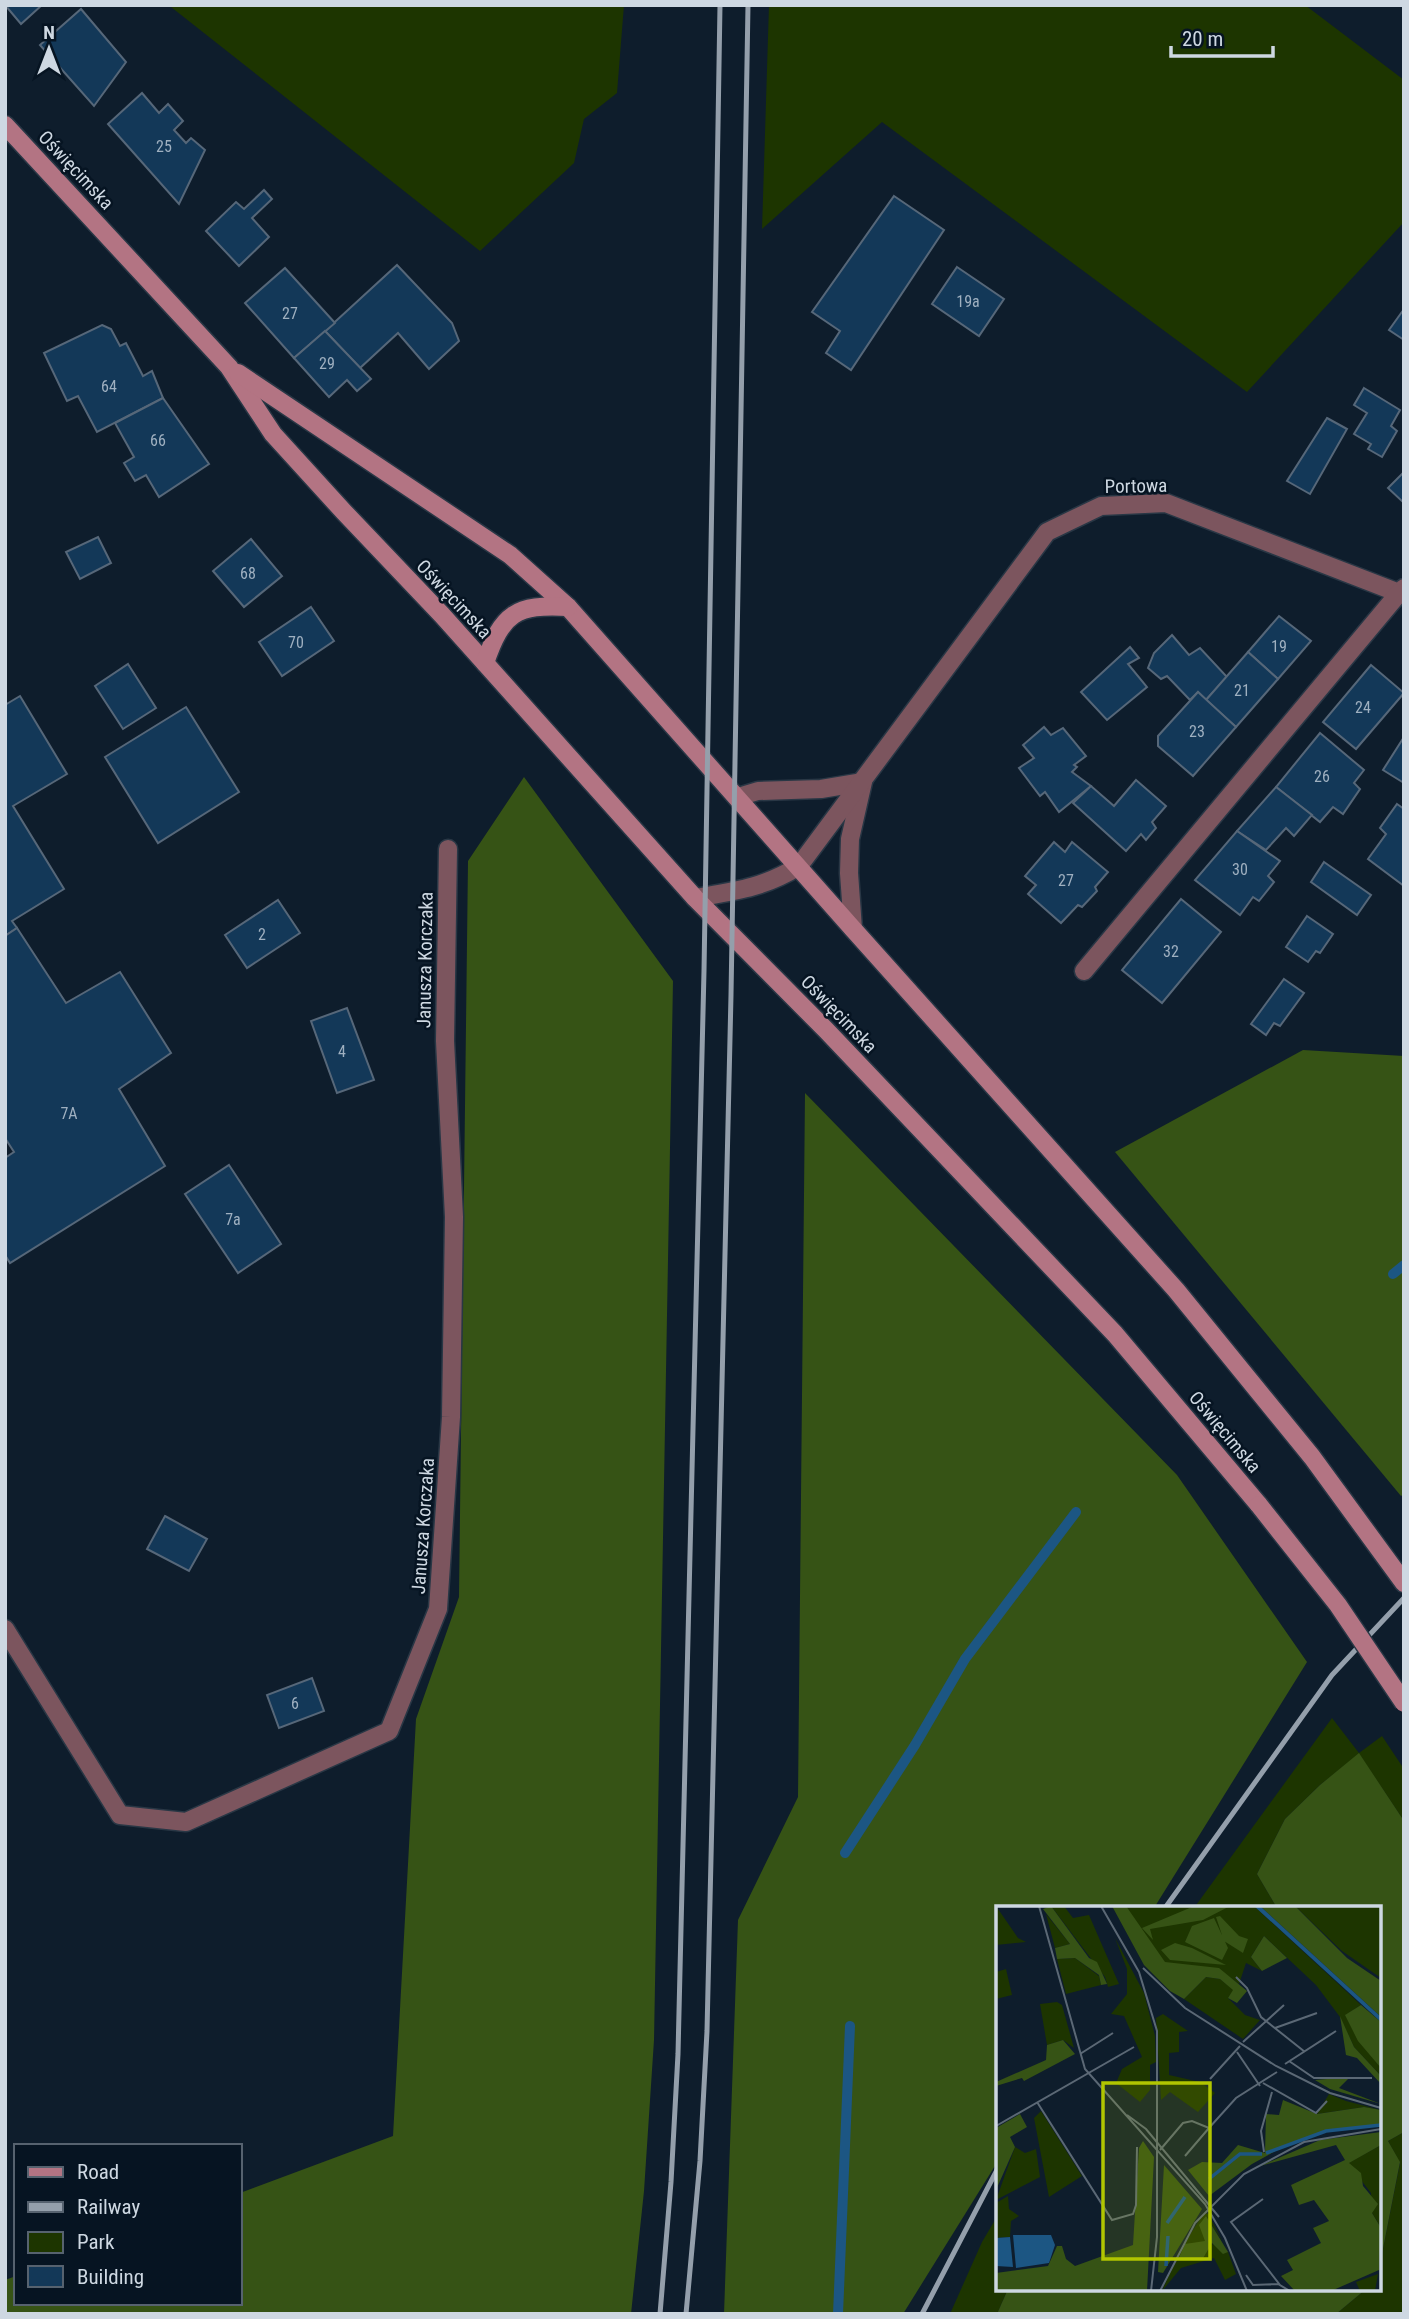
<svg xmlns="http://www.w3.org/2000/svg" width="1409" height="2319" font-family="'Roboto Condensed',sans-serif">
  <rect width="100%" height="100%" fill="#0e1d2c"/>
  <g fill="#1d3500">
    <path d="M 171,5 L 624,5 L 617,93 L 584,119 L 574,163 L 480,251 L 171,7 Z"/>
    <path d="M 769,5 L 1305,5 L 1404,80 L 1404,222 L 1247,392 L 882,122 L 762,229 Z"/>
    <path d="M 1332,1718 L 1359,1753 L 1382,1736 L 1404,1769 L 1404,1821 L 1359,1754 L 1320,1785 L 1285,1819 L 1257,1874 L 1277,1908 L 1194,1908 Z"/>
    <path d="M 1404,2132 L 1404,2314 L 1336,2314 L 1366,2289 L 1379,2289 L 1379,2269 L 1400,2163 L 1388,2141 Z"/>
    <path d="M 998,2215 L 998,2289 L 1008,2289 L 997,2314 L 950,2314 L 982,2242 Z"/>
  </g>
  <g fill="#365315">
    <path d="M 524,777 L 673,981 L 654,2040 L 644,2191 L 631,2314 L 5,2314 L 5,2280 L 16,2276 L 16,2303 L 240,2303 L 240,2193 L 393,2136 L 416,1719 L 459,1597 L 468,861 Z"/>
    <path d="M 1303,1050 L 1404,1056 L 1404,1494 L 1401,1496 L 1115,1152 Z"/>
    <path d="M 805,1093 L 1177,1475 L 1307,1662 L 1154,1908 L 998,1908 L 998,2161 L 903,2314 L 724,2314 L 738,1920 L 798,1797 Z"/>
    <path d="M 1359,1753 L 1404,1821 L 1404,2132 L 1388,2141 L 1400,2162 L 1379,2269 L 1379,1908 L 1277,1908 L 1257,1874 L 1285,1819 L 1320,1785 Z"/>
    <path d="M 1008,2289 L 1366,2289 L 1336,2314 L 997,2314 Z"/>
  </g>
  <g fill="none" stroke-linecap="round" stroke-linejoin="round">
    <g stroke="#1c5683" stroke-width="10">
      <path d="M 1393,1274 L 1404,1265"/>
      <path d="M 845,1853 L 915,1745 L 965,1659 L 1076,1512"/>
      <path d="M 838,2314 L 850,2026"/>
    </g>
  </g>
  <g fill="#133858" stroke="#566779" stroke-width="2">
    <path d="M 5,5 L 42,5 L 21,24 Z"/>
    <path d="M 81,9 L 126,62 L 94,106 L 40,45 Z"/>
    <path d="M 142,93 L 159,113 L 168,104 L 183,121 L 174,130 L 186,143 L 191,138 L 205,150 L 179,204 L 108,124 Z"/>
    <path d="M 264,190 L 272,199 L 252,218 L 269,237 L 239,266 L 206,231 L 236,202 L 244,209 Z"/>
    <path d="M 894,196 L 944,230 L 851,370 L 826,353 L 840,331 L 812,312 Z"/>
    <path d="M 397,265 L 452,323 L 459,341 L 429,369 L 398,333 L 360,368 L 325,331 Z"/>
    <path d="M 957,267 L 1004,299 L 979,336 L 932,304 Z"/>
    <path d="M 285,268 L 335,323 L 294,358 L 245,303 Z"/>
    <path d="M 1404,309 L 1404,340 L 1389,330 Z"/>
    <path d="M 102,325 L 111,329 L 120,346 L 126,343 L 143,376 L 152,371 L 163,398 L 97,432 L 78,396 L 67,401 L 44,353 Z"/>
    <path d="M 325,331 L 371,379 L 357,391 L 347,380 L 329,397 L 294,358 Z"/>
    <path d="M 1364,388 L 1400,410 L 1391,426 L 1397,431 L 1382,457 L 1368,449 L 1371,444 L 1354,434 L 1367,413 L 1354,405 Z"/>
    <path d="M 163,398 L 209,464 L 159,497 L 146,475 L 135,481 L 124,463 L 134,457 L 115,423 Z"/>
    <path d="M 1327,418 L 1347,429 L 1310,494 L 1287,481 Z"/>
    <path d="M 1404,472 L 1404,503 L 1388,488 Z"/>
    <path d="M 98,537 L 111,563 L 80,579 L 66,552 Z"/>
    <path d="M 251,539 L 282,576 L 244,607 L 213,571 Z"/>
    <path d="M 311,607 L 334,641 L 282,676 L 259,642 Z"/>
    <path d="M 1279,616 L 1311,641 L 1278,679 L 1248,652 Z"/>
    <path d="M 1172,635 L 1189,655 L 1200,648 L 1227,677 L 1206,700 L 1198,692 L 1190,700 L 1167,676 L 1161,679 L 1148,668 L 1154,653 Z"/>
    <path d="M 1130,647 L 1139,658 L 1128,664 L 1147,687 L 1107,720 L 1081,692 Z"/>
    <path d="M 1248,652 L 1278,679 L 1236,727 L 1206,700 Z"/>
    <path d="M 128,664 L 156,708 L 123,729 L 95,686 Z"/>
    <path d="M 1371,665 L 1404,693 L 1356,749 L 1323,722 Z"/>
    <path d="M 1198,692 L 1236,727 L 1193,776 L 1158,746 L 1158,736 Z"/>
    <path d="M 20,696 L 67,774 L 13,806 L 64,889 L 12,921 L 17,928 L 5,936 L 5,705 Z"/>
    <path d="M 186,707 L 239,792 L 158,843 L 105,757 Z"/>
    <path d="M 1044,727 L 1051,735 L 1063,728 L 1086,756 L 1074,765 L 1077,767 L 1072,772 L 1091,786 L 1059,812 L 1045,792 L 1040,796 L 1019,768 L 1034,758 L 1023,745 Z"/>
    <path d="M 1320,733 L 1364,770 L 1354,783 L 1360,789 L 1343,814 L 1333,807 L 1320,822 L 1276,787 Z"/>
    <path d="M 1404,737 L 1404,783 L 1383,770 Z"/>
    <path d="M 1136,780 L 1166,806 L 1152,822 L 1156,828 L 1146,840 L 1141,834 L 1126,851 L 1073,803 L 1091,786 L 1114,806 Z"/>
    <path d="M 1276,787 L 1312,815 L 1294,836 L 1286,828 L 1266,850 L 1237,831 Z"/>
    <path d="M 1397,804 L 1404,809 L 1404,886 L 1368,859 L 1386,834 L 1380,828 Z"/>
    <path d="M 1237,831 L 1280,861 L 1268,876 L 1274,882 L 1259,901 L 1253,897 L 1240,915 L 1195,880 Z"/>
    <path d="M 1054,842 L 1065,852 L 1072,842 L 1108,872 L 1095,887 L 1097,891 L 1082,907 L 1078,905 L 1061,923 L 1028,894 L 1036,885 L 1025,876 Z"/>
    <path d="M 1324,862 L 1371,895 L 1357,915 L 1311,882 Z"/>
    <path d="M 1181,899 L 1221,932 L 1162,1003 L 1122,970 Z"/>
    <path d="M 278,900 L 300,933 L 247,968 L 225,935 Z"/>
    <path d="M 1307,916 L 1333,934 L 1320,953 L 1316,951 L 1308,962 L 1286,947 Z"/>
    <path d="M 17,928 L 66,1003 L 120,972 L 171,1053 L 119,1089 L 165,1166 L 10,1263 L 5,1255 L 5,1158 L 14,1152 L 5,1138 L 5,936 Z"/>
    <path d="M 1284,979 L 1304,993 L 1280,1026 L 1274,1023 L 1266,1035 L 1251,1024 Z"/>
    <path d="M 347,1008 L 374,1080 L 337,1093 L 311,1021 Z"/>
    <path d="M 229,1165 L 281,1244 L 238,1273 L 185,1194 Z"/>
    <path d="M 165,1516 L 207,1539 L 189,1571 L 147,1549 Z"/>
    <path d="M 312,1678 L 324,1711 L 279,1728 L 267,1695 Z"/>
  </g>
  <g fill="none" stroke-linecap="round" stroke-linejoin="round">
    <defs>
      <g id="minor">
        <path d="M 738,797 L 758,791 L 821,789 L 863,782 L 850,839 L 849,873 L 853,929"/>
        <path d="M 695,898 C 736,891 763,888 799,866 L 1047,532 L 1101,506 L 1166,503 L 1399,593 L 1404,588"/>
        <path d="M 1084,971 L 1399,593"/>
        <path d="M 5,1629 L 120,1815 L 186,1822 L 389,1731 L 438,1609 L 451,1417 L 454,1217 L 445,1041 L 448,849"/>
      </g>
      <g id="secondary">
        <path d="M 5,125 L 229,367 L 273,434 L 344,512 L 442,615 L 695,898 L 826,1030 L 1115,1334 L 1259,1505"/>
        <path d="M 238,373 L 510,555 L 568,607 L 853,929 L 1176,1290 L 1312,1457 L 1404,1583"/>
        <path d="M 485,663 C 502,613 516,604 568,607"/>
      </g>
    </defs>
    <use href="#minor" stroke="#293745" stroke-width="21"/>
    <use href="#secondary" stroke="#293745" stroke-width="21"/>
    <use href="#minor" stroke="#7c555e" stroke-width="18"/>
    <use href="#secondary" stroke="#b37483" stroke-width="18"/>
    <g stroke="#949fab" stroke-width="5">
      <path d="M 1165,1908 L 1332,1675 L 1404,1598"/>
      <path d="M 660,2314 L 671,2182 L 678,2054 L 704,971 L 720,5"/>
      <path d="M 686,2314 L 700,2161 L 707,2031 L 731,995 L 748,5"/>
      <path d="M 922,2314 L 998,2168"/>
    </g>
    <defs>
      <path id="secondary-bridge" d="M 1259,1505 L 1338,1605 L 1404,1703"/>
    </defs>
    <use href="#secondary-bridge" stroke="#293745" stroke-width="21" stroke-linecap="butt"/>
    <use href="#secondary-bridge" stroke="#b37483" stroke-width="18"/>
  </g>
  <g text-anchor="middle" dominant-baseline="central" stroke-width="5" stroke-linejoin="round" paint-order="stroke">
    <g font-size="16" fill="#9fb0c0">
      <text x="164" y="146">25</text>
      <text x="968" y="301">19a</text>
      <text x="290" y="313">27</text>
      <text x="327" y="363">29</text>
      <text x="109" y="386">64</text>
      <text x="158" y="440">66</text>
      <text x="248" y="573">68</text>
      <text x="296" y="642">70</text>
      <text x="1279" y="646">19</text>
      <text x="1242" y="690">21</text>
      <text x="1363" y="707">24</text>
      <text x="1197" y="731">23</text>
      <text x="1322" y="776">26</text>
      <text x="1240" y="869">30</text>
      <text x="1066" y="880">27</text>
      <text x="262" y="934">2</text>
      <text x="1171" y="951">32</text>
      <text x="342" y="1051">4</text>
      <text x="69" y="1113">7A</text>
      <text x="233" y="1219">7a</text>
      <text x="295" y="1703">6</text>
    </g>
    <g font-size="19" fill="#ced8e2" stroke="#061422">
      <text transform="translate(76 170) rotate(47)">Oświęcimska</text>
      <text transform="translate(1136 486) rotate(-1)">Portowa</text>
      <text transform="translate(454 599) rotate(47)">Oświęcimska</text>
      <text transform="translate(425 960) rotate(-89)">Janusza Korczaka</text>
      <text transform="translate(839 1014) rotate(46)">Oświęcimska</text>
      <text transform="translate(1225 1432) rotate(50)">Oświęcimska</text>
      <text transform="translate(423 1526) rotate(-86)">Janusza Korczaka</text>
    </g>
  </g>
  <g transform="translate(996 1906)">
    <rect width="385" height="385" fill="#0e1d2c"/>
    <path d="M 0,0 L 22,32 L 30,36 L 0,39 ZM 55,0 L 68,0 L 77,12 L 93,9 L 123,78 L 112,81 L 109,71 ZM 121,0 L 258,0 L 365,99 L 350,109 L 385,162 L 385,170 L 358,141 L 344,111 L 320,79 L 268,30 L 255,51 L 266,65 L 250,57 L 243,78 L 225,65 L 167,65 ZM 299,0 L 385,0 L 385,72 L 346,45 ZM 50,8 L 74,38 L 59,42 ZM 119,32 L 148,87 L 159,130 L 160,156 L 154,159 L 154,184 L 144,196 L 120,177 L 126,163 L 146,151 L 128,110 L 115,108 L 131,88 L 131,63 ZM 79,52 L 103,70 L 105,79 L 70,88 L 61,53 ZM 10,63 L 16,89 L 0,93 L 0,66 ZM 210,71 L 224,73 L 238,84 L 232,92 L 249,109 L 264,114 L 247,133 L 188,93 ZM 61,96 L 66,99 L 78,142 L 67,134 L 51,139 L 44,98 ZM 167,108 L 192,125 L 183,126 L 183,146 L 173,147 L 173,169 L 204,176 L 219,187 L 202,206 L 174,186 L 165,194 L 160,112 ZM 333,188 L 350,195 L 385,204 L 368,201 L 321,208 ZM 45,205 L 86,270 L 53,291 L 38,212 ZM 385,239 L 385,322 L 376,307 L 375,287 L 352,257 ZM 19,241 L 29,247 L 40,243 L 44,271 L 0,294 ZM 12,290 L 13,303 L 23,310 L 15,315 L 14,331 L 0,332 L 0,297 ZM 208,307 L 212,308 L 227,336 L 210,310 L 206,324 L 210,335 L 232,346 L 240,368 L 229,374 L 218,352 L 185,362 L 166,385 L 182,347 ZM 382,368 L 379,385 L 364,385 L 360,376 Z" fill="#1d3500"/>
    <path d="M 55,0 L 93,52 L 101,56 L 111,78 L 105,79 L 103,69 L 79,52 L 61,53 L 59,42 L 74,38 L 47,3 ZM 116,0 L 130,0 L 169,56 L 223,62 L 251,85 L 241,97 L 232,92 L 237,84 L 224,73 L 210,71 L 188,93 L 174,85 L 148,59 ZM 234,0 L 207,14 L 154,23 L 157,34 L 146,22 L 196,1 ZM 264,0 L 299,0 L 351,52 L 385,75 L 385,111 ZM 224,10 L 243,30 L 252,33 L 247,47 L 228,35 L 220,11 ZM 218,12 L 232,42 L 226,54 L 189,36 L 196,20 ZM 268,30 L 291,52 L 266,65 L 255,51 ZM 179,37 L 196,42 L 230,59 L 174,54 L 165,44 ZM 365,99 L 385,116 L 385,162 L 362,135 L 349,109 ZM 344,110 L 358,141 L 385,170 L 385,178 L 361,152 L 350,149 ZM 67,134 L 79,148 L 28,175 L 26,172 L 0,180 L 0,176 L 50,154 L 51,139 ZM 354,171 L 343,182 L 385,198 L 334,183 L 319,174 ZM 287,194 L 321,208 L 368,201 L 385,204 L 385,220 L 330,226 L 292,238 L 256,258 L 213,290 L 192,264 L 206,256 L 226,257 L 242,239 L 269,247 L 270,208 L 283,209 ZM 24,208 L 31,221 L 14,231 L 19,241 L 0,284 L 0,222 ZM 385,226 L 385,239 L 353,257 L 365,267 L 367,280 L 382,298 L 376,307 L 385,322 L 383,364 L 335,385 L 299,385 L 285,370 L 297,364 L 291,354 L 325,337 L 317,322 L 333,315 L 318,294 L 303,299 L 295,279 L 349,254 L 340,239 L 264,260 L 324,234 ZM 147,235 L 158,251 L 151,385 L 0,385 L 0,367 L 52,360 L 61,340 L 66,340 L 70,353 L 79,360 L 137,339 L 143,242 ZM 168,259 L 206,303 L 167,367 L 162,366 ZM 210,310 L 232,346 L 227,348 L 216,337 L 206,354 L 182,354 L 189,338 L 209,335 L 203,319 Z" fill="#365315"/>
    <path d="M 258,0 L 264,0 L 385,111 L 385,116 ZM 17,329 L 55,329 L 59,339 L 53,357 L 20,362 ZM 14,331 L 17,361 L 0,360 L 0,332 Z" fill="#1c5683"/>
    <path fill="none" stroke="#1c5683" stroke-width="3.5" d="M 270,247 L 330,225 L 385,219M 213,273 L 244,248 L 266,248M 171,317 L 189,291M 170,360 L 172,330"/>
    <path fill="none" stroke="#5b6875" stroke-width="2" d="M 43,0 L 89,163 L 209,298 L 229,332 L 251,385M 105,0 L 143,66 L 161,125 L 161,331 L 155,385M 147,62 L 189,102 L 280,160 L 334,187 L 385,202M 240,71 L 251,82 L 265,111 L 309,146M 279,122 L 321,107M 247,136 L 288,99M 241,146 L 264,180M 84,148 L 117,127M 293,155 L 318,172 L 376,172M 289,158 L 340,125M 214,173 L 244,140M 267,177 L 320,207 L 331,195M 41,196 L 116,314 L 137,308 L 140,299 L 141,241M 131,209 L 150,223 L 223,311M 0,220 L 138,141M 164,244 L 187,217 L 196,215 L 213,222 L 240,192 L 281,166M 268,246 L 265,225 L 276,186M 189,250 L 213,222M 267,293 L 235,316 L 284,379M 250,369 L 257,379 L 282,378 L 294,385M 164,385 L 199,317 L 248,268 L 308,236 L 385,223"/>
    <path fill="#b1c500" fill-opacity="0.15" stroke="#b1c500" stroke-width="3.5" d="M 107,177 L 214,177 L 214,353 L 107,353 Z"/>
    <rect width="385" height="385" fill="none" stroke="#ced8e2" stroke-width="3.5"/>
  </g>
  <rect width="1409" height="2319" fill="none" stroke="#ced8e2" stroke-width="14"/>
  <rect x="14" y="2144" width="228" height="161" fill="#061422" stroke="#56626f" stroke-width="2"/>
  <rect x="28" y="2167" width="35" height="10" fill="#b37483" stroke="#56626f" stroke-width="2"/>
  <text x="77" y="2179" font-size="21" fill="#ced8e2">Road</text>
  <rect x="28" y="2202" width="35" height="10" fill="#949fab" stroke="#56626f" stroke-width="2"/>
  <text x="77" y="2214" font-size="21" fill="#ced8e2">Railway</text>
  <rect x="28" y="2232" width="35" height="21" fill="#1d3500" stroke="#56626f" stroke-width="2"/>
  <text x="77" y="2249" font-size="21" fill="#ced8e2">Park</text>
  <rect x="28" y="2266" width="35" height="21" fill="#133858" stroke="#56626f" stroke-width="2"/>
  <text x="77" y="2284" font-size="21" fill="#ced8e2">Building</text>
  <g transform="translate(49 49)" stroke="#061422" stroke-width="5" paint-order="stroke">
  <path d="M0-5L12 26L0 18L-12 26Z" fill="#ced8e2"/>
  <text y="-10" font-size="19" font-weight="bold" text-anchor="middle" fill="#ced8e2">N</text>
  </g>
  <path d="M1171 46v10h102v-10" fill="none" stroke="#ced8e2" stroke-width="3.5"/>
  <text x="1182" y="46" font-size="21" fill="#ced8e2" stroke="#061422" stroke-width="5" paint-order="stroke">20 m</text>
</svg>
